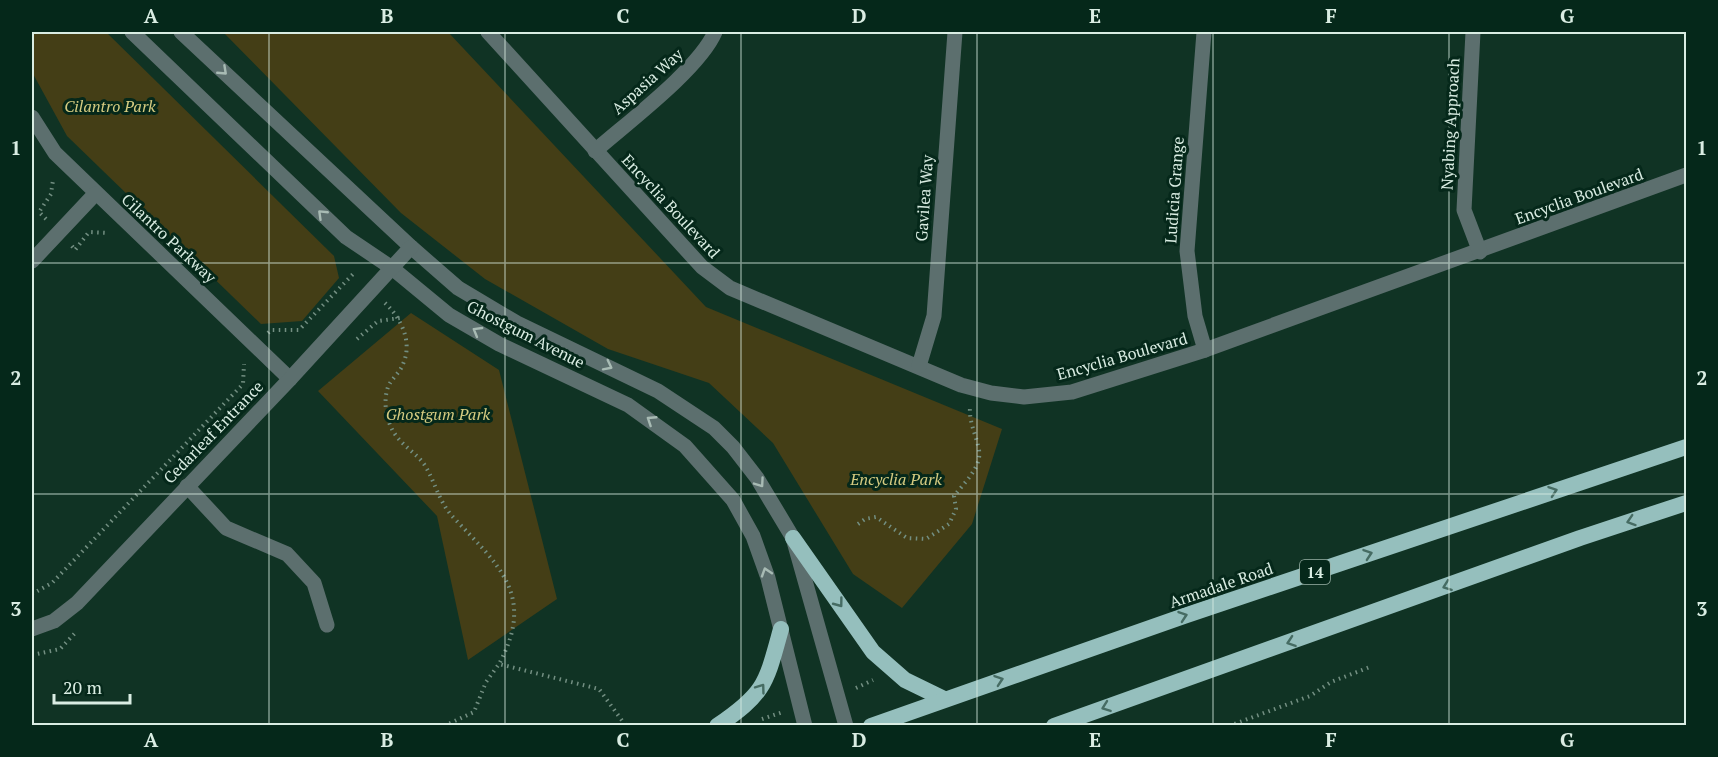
<svg xmlns="http://www.w3.org/2000/svg" width="1718" height="757" font-family="'PT Serif',serif">
  <rect width="100%" height="100%" fill="#103324"/>
  <g fill="#443e16">
    <path d="M 32,32 L 106,32 L 334,256 L 339,278 L 302,321 L 261,324 L 67,136 L 32,72 Z"/>
    <path d="M 223,32 L 448,32 L 706,307 L 1002,429 L 972,524 L 902,608 L 853,574 L 773,443 L 709,383 L 608,349 L 485,279 L 401,213 Z"/>
    <path d="M 411,313 L 499,370 L 557,599 L 468,660 L 437,516 L 318,391 Z"/>
  </g>
  <g fill="none" stroke-linecap="round" stroke-linejoin="round">
    <g stroke="#738f82" stroke-width="4" stroke-dasharray="1.5 4.5" stroke-linecap="butt">
      <path d="M 46,219 L 39,212 L 51,194 L 53,180"/>
      <path d="M 72,246 L 75,250 L 89,232 L 108,233"/>
      <path d="M 385,303 C 401,318 413,342 403,364 C 400,373 391,379 388,387 C 383,401 386,419 393,431 C 401,445 415,452 424,464 C 435,481 438,500 452,516 C 497,564 537,594 499,664"/>
      <path d="M 268,333 L 271,330 L 299,330 L 355,272"/>
      <path d="M 357,339 L 378,321 L 400,318"/>
      <path d="M 858,524 L 865,519 L 876,517 L 907,538 L 926,539 L 949,524 L 956,509 L 954,496 C 964,483 982,467 979,450 C 976,434 969,423 970,407"/>
      <path d="M 32,594 L 52,583 L 243,384 L 244,364"/>
      <path d="M 32,655 L 60,649 L 76,632"/>
      <path d="M 856,688 L 873,680"/>
      <path d="M 762,719 L 783,712"/>
      <path d="M 444,726 L 474,712 L 486,682 L 499,664 L 599,689 L 626,726"/>
      <path d="M 1229,726 L 1310,696 L 1331,682 L 1370,667"/>
    </g>
    <g stroke="#5c6f6e" stroke-width="15">
      <path d="M 132,32 L 346,237 L 392,268 L 449,315 L 499,344 L 628,405 L 685,446 L 733,500 L 753,536 L 768,578 L 805,726"/>
      <path d="M 181,32 L 411,247 L 458,288 L 517,323 L 658,391 L 714,428 L 733,447 L 757,478 L 793,538 L 846,726"/>
      <path d="M 488,32 L 702,267 L 730,288 L 961,385 L 991,393 L 1024,397 L 1072,392 L 1205,350 L 1686,175"/>
      <path d="M 1204,32 L 1187,251 L 1195,316 L 1205,350"/>
      <path d="M 1473,32 L 1464,210 L 1480,252"/>
      <path d="M 32,117 L 55,153 L 290,379"/>
      <path d="M 595,151 C 628,122 699,69 715,32"/>
      <path d="M 32,261 L 95,194"/>
      <path d="M 919,366 L 934,316 L 955,32"/>
      <path d="M 187,486 L 226,528 L 287,554 L 314,583 L 327,625"/>
      <path d="M 32,629 L 54,621 L 77,603 L 290,379 L 411,247"/>
    </g>
    <g stroke="#95bfbd" stroke-width="16">
      <path d="M 793,538 L 873,652 L 905,680 L 944,699"/>
      <path d="M 717,726 C 766,693 766,683 781,629"/>
      <path d="M 871,726 L 1184,616 L 1686,447"/>
      <path d="M 1054,726 L 1580,538 L 1686,503"/>
    </g>
  </g>
  <defs><path id="oneway-chevron" d="M-2-3.5L2.5 0L-2 3.5" fill="none" stroke-width="1.6" stroke-linecap="round" stroke-linejoin="round" transform="scale(1.5)"/></defs>
  <g stroke="#a8bbb4">
    <use href="#oneway-chevron" transform="translate(223 71) rotate(43)"/>
    <use href="#oneway-chevron" transform="translate(322 214) rotate(-136)"/>
    <use href="#oneway-chevron" transform="translate(477 331) rotate(-150)"/>
    <use href="#oneway-chevron" transform="translate(608 366) rotate(27)"/>
    <use href="#oneway-chevron" transform="translate(651 420) rotate(-147)"/>
    <use href="#oneway-chevron" transform="translate(760 483) rotate(55)"/>
    <use href="#oneway-chevron" transform="translate(766 572) rotate(-108)"/>
  </g>
  <g stroke="#466c63">
    <use href="#oneway-chevron" transform="translate(1553 491) rotate(-19)"/>
    <use href="#oneway-chevron" transform="translate(1631 521) rotate(162)"/>
    <use href="#oneway-chevron" transform="translate(1368 554) rotate(-19)"/>
    <use href="#oneway-chevron" transform="translate(1447 586) rotate(160)"/>
    <use href="#oneway-chevron" transform="translate(839 603) rotate(53)"/>
    <use href="#oneway-chevron" transform="translate(1183 616) rotate(-19)"/>
    <use href="#oneway-chevron" transform="translate(1291 642) rotate(161)"/>
    <use href="#oneway-chevron" transform="translate(999 680) rotate(-19)"/>
    <use href="#oneway-chevron" transform="translate(761 688) rotate(-54)"/>
    <use href="#oneway-chevron" transform="translate(1106 707) rotate(160)"/>
  </g>
  <path fill="none" stroke="#daede3" stroke-width="1.5" stroke-opacity="0.55" d="M 269,32 L 269,726M 505,32 L 505,726M 741,32 L 741,726M 977,32 L 977,726M 1213,32 L 1213,726M 1449,32 L 1449,726M 32,263 L 1686,263M 32,494 L 1686,494"/>
  <g text-anchor="middle" dominant-baseline="central" stroke-width="6" stroke-linejoin="round" paint-order="stroke">
    <rect fill="#05281a" stroke="#9ab2a7" stroke-width="1.5" x="1300" y="560" width="30" height="24" rx="4.5"/>
    <g font-size="15" font-weight="bold" fill="#daede3">
      <text x="1315" y="572">14</text>
    </g>
    <g font-size="16" fill="#daede3" stroke="#05281a">
      <text transform="translate(647 81) rotate(-42)">Aspasia Way</text>
      <text transform="translate(1450 124) rotate(-87)">Nyabing Approach</text>
      <text transform="translate(1174 190) rotate(-86)">Ludicia Grange</text>
      <text transform="translate(1579 196) rotate(-20)">Encyclia Boulevard</text>
      <text transform="translate(924 198) rotate(-86)">Gavilea Way</text>
      <text transform="translate(671 206) rotate(47)">Encyclia Boulevard</text>
      <text transform="translate(169 238) rotate(43)">Cilantro Parkway</text>
      <text transform="translate(526 334) rotate(27)">Ghostgum Avenue</text>
      <text transform="translate(1122 356) rotate(-16)">Encyclia Boulevard</text>
      <text transform="translate(213 432) rotate(-46)">Cedarleaf Entrance</text>
      <text transform="translate(1221 585) rotate(-19)">Armadale Road</text>
    </g>
    <g font-size="16" font-style="italic" fill="#d5cb81" stroke="#05281a">
      <text x="110" y="106">Cilantro Park</text>
      <text x="438" y="414">Ghostgum Park</text>
      <text x="896" y="479">Encyclia Park</text>
    </g>
  </g>
  <rect width="1718" height="757" fill="none" stroke="#05281a" stroke-width="66"/>
  <path d="M54 694v9h76v-9" fill="none" stroke="#daede3" stroke-width="3"/>
  <text x="63" y="694" font-size="18" fill="#daede3" stroke="#05281a" stroke-width="4.5" paint-order="stroke">20 m</text>
  <rect x="33" y="33" width="1652" height="691" fill="none" stroke="#daede3" stroke-width="2"/>
  <g font-size="20" text-anchor="middle" font-weight="bold" fill="#daede3">
    <text x="151" y="23">A</text>
    <text x="387" y="23">B</text>
    <text x="623" y="23">C</text>
    <text x="859" y="23">D</text>
    <text x="1095" y="23">E</text>
    <text x="1331" y="23">F</text>
    <text x="1567" y="23">G</text>
    <text x="16" y="155">1</text>
    <text x="1702" y="155">1</text>
    <text x="16" y="385">2</text>
    <text x="1702" y="385">2</text>
    <text x="16" y="616">3</text>
    <text x="1702" y="616">3</text>
    <text x="151" y="747">A</text>
    <text x="387" y="747">B</text>
    <text x="623" y="747">C</text>
    <text x="859" y="747">D</text>
    <text x="1095" y="747">E</text>
    <text x="1331" y="747">F</text>
    <text x="1567" y="747">G</text>
  </g>
</svg>
